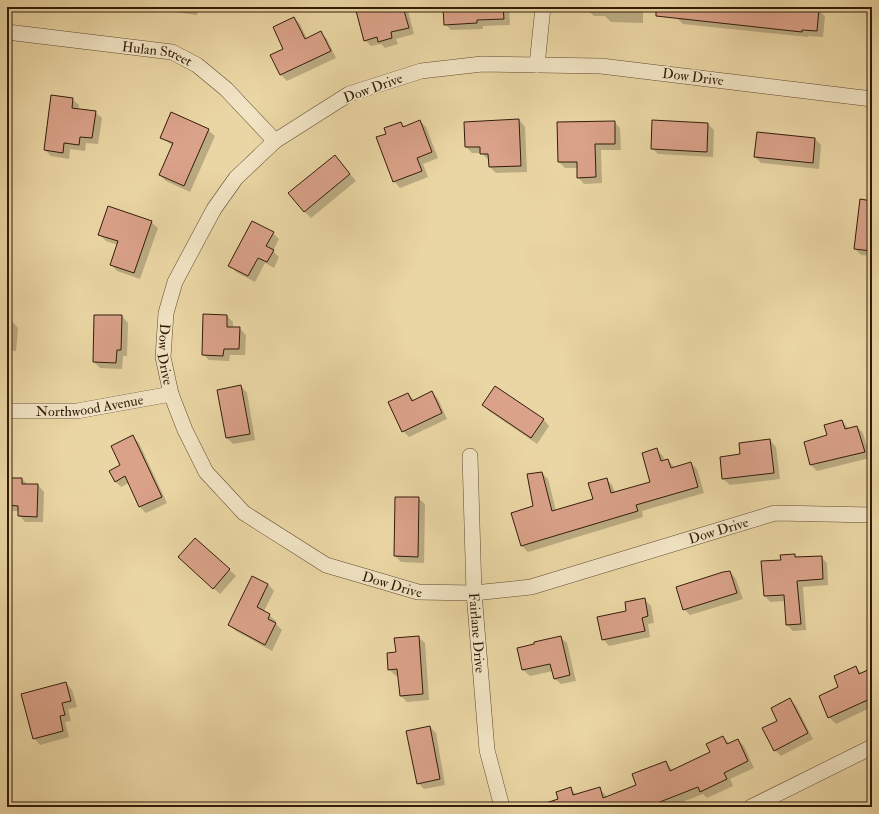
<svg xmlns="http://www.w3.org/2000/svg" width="879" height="814" font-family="'IM FELL Double Pica',serif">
  <rect width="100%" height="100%" fill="#ead6a4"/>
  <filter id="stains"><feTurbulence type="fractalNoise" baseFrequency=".005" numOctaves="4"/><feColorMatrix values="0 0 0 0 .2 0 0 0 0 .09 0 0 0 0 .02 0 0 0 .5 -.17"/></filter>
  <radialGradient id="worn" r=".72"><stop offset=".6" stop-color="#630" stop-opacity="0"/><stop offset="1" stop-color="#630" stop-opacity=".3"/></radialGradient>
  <g fill="#0003">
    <path d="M 140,7 L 198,7 L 197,15 Z"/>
    <path d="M 360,7 L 404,7 L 408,11 L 414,34 L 396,39 L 398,44 L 385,48 L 381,44 L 371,46 L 365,40 Z"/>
    <path d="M 444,7 L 509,7 L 510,25 L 483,26 L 483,29 L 451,30 L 445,24 Z"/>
    <path d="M 587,7 L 643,7 L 643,23 L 611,22 L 605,16 L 594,16 L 587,9 Z"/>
    <path d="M 678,7 L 804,7 L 804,8 L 818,10 L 825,16 L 823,37 L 808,36 L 808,37 L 683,24 L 677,18 Z"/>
    <path d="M 294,18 L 300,24 L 307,39 L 321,33 L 327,39 L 336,58 L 287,81 L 281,75 L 272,56 L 285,50 Z"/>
    <path d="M 72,99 L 79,105 L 78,110 L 95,112 L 102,118 L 98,144 L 86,143 L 85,151 L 70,149 L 69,159 L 51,156 L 45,150 Z"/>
    <path d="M 519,120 L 525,127 L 527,172 L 496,173 L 490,167 L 489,160 L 481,153 L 472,153 L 466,147 Z"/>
    <path d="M 420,121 L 426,127 L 438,158 L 423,164 L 428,177 L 400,188 L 394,181 L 388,134 L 401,123 L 405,127 Z"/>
    <path d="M 614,122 L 620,128 L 621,150 L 601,150 L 602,183 L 584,184 L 578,177 L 578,168 L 565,168 L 559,162 Z"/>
    <path d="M 708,124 L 714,130 L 713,157 L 658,154 L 652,148 Z"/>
    <path d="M 208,130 L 215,136 L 190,192 L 166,181 L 160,175 L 173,146 L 162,138 Z"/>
    <path d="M 815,139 L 821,145 L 819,169 L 761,163 L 755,157 Z"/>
    <path d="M 335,156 L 356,181 L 311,218 L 304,211 Z"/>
    <path d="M 872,202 L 872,256 L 861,255 L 855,249 Z"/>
    <path d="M 151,222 L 158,228 L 140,279 L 117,271 L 111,264 L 118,245 L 106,241 L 99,234 Z"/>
    <path d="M 273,233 L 279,239 L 273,251 L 279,257 L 274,268 L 265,263 L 255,282 L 236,272 L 230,265 Z"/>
    <path d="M 122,316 L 128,323 L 127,356 L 123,356 L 122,369 L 100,368 L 94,362 Z"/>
    <path d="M 227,316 L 233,322 L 233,328 L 239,328 L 246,335 L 245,355 L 230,355 L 229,361 L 209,360 L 203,354 Z"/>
    <path d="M 7,321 L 12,321 L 18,328 L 16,351 L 7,350 Z"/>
    <path d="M 241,386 L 247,393 L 255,440 L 233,444 L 227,438 Z"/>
    <path d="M 432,392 L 438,399 L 447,419 L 409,437 L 403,431 L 408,394 L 415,401 Z"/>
    <path d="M 483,405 L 543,419 L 549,426 L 537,444 L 489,411 Z"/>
    <path d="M 842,421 L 849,429 L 857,427 L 863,433 L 870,458 L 817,471 L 811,465 L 828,436 Z"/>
    <path d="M 133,437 L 139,443 L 167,503 L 146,513 L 140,507 L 129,483 L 121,487 L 115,481 Z"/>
    <path d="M 770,440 L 776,447 L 780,479 L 730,485 L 723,479 L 721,458 L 741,455 Z"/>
    <path d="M 657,450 L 663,456 L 664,461 L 668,460 L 675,468 L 691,463 L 697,469 L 704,493 L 642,511 L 643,517 L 528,552 L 522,546 L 512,514 L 534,507 L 542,473 L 548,479 L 556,511 L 594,500 L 606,479 L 612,485 L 615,493 L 651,483 Z"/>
    <path d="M 7,479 L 22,479 L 28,485 L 38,485 L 44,492 L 43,522 L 25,522 L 19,515 L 19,511 L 7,511 Z"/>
    <path d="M 418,498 L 425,504 L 424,563 L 401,562 L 395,556 Z"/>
    <path d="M 195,539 L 236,576 L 220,594 L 185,563 Z"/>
    <path d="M 795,555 L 798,558 L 821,557 L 827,563 L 828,585 L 803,587 L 806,630 L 793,631 L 787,625 L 786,601 L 770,602 L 765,596 L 762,562 L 782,561 Z"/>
    <path d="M 730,572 L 736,579 L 743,599 L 690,615 L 684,609 Z"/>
    <path d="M 268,584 L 274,591 L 264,611 L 276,621 L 275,623 L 282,630 L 272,651 L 236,631 L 229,625 Z"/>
    <path d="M 644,599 L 651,606 L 654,623 L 648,624 L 650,637 L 609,646 L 603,639 L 627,611 Z"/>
    <path d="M 418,637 L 425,643 L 429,700 L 407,702 L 401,696 L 399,675 L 396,676 L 389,669 L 397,653 Z"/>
    <path d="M 560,637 L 567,643 L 576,681 L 561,684 L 554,678 L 553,671 L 530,676 L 523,670 L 518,649 Z"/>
    <path d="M 856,667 L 862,674 L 872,669 L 872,707 L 836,724 L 829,717 L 820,696 L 840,687 Z"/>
    <path d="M 66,683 L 72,690 L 77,707 L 68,709 L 71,721 L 65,722 L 69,737 L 40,745 L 34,738 Z"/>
    <path d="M 790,699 L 796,706 L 813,739 L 781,756 L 775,750 Z"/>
    <path d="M 430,727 L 436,733 L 445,785 L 424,789 L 418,783 Z"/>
    <path d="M 723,737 L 730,744 L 738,740 L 744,746 L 754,768 L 730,779 L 733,786 L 707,798 L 703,794 L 669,807 L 540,807 L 559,801 L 570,788 L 577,795 L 599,788 L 607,797 L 637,786 L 666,762 L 673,771 L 712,753 Z"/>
  </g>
  <g fill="#daa289" stroke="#331c0a">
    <path d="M 355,7 L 403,7 L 409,28 L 391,32 L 392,38 L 378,42 L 377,37 L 364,41 Z"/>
    <path d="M 443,7 L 503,7 L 504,19 L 477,20 L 477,23 L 444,25 Z"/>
    <path d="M 656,7 L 799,7 L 819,9 L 817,31 L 802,30 L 802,32 L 656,16 Z"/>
    <path d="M 294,17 L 305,39 L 321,31 L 331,51 L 280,75 L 270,55 L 283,49 L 273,27 Z"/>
    <path d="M 51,95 L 73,98 L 72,108 L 96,111 L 92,138 L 80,137 L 79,145 L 64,143 L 63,153 L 44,150 Z"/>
    <path d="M 171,112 L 209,129 L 184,186 L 159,175 L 173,143 L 160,138 Z"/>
    <path d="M 519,119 L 521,166 L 489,167 L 488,154 L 480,154 L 480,147 L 465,147 L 464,122 Z"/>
    <path d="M 420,120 L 432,152 L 417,158 L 422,171 L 393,182 L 376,137 L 386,134 L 384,128 L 401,122 L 403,127 Z"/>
    <path d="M 652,120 L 708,123 L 707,152 L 651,149 Z"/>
    <path d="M 615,121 L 615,144 L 595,144 L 596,177 L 577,178 L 577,162 L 558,162 L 557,122 Z"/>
    <path d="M 757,132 L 815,138 L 813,163 L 754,157 Z"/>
    <path d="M 335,155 L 350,174 L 304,212 L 288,193 Z"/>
    <path d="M 860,199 L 872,201 L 872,251 L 854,249 Z"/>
    <path d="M 108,206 L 152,221 L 134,273 L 110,265 L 118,241 L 98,235 Z"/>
    <path d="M 252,221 L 274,232 L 266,246 L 274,250 L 267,262 L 258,258 L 248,276 L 228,266 Z"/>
    <path d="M 203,314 L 227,315 L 227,327 L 240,327 L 239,349 L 224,349 L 223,356 L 202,355 Z"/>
    <path d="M 94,315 L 122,315 L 121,350 L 117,350 L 116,363 L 93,362 Z"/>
    <path d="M 241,385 L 250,434 L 226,438 L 217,390 Z"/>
    <path d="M 495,386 L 544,419 L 531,438 L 482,405 Z"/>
    <path d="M 432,391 L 442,413 L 402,432 L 388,402 L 408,393 L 412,401 Z"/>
    <path d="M 842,420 L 845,429 L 857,426 L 865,452 L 810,465 L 804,442 L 827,435 L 824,425 Z"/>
    <path d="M 133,435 L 162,497 L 139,507 L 125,476 L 115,482 L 109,471 L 120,465 L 111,446 Z"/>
    <path d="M 770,439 L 774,473 L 722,479 L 720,457 L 740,454 L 739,443 Z"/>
    <path d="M 657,448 L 661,461 L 668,459 L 671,468 L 691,462 L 698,487 L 636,505 L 638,511 L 521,546 L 511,513 L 533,506 L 527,474 L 542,472 L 552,511 L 593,499 L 588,483 L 607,478 L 611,493 L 650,482 L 642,453 Z"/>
    <path d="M 7,478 L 22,478 L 22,484 L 38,484 L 37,517 L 18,516 L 18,506 L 7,505 Z"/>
    <path d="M 395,497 L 419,497 L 418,557 L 394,556 Z"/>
    <path d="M 195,538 L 230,569 L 213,589 L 178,557 Z"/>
    <path d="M 795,554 L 795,557 L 822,556 L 823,579 L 797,581 L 801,624 L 786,625 L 784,595 L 764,596 L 761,561 L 781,560 L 780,555 Z"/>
    <path d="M 730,571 L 737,593 L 683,610 L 676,587 L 723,572 Z"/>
    <path d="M 252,576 L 268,584 L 257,607 L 270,614 L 268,619 L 276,623 L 265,645 L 228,625 Z"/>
    <path d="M 645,598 L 648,616 L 642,618 L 645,631 L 602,640 L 597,617 L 626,611 L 625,602 Z"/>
    <path d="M 419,636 L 423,694 L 400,696 L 397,669 L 388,670 L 387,653 L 396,652 L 394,638 Z"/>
    <path d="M 561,636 L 570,675 L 554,679 L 550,664 L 522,670 L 517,648 L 534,644 L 534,642 Z"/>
    <path d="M 856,666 L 859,674 L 872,668 L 872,698 L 828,718 L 819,696 L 838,687 L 834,676 Z"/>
    <path d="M 66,682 L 71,701 L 62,703 L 65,715 L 60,716 L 63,731 L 33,739 L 21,694 Z"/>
    <path d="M 790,698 L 808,733 L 774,751 L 762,728 L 777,721 L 771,708 Z"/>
    <path d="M 430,726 L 440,779 L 417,784 L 406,731 Z"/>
    <path d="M 723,736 L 727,744 L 738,739 L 748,761 L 724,773 L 727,779 L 700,792 L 698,787 L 647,807 L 544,807 L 543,804 L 558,799 L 556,792 L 571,787 L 573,795 L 600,787 L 603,798 L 636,785 L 632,774 L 666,761 L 670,771 L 710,752 L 706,744 Z"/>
  </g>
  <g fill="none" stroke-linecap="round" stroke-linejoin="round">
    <defs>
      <g id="minor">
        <path id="s1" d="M 7,32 L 172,52 L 197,65 L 226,89 L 275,141"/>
        <path d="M 537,65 L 543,7"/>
        <path id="s2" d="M 872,99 L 601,66 L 482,64 L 421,71 L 349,94 L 275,141 L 236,178 L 214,209 L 175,282 L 166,313 L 163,357 L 171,394 L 185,430 L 206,472 L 244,513 L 326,565 L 418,592 L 474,593 L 531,587 L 775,513 L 872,515"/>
        <path id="s3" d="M 7,411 L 77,411 L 171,394"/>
        <path id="s4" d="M 470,456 L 474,593 L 487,750 L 502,807"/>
        <path d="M 751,807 L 872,747"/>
      </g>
    </defs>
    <use href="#minor" stroke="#614a30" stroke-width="16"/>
    <use href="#minor" stroke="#f1e4c4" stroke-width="15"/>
  </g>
  <g text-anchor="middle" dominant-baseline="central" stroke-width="3.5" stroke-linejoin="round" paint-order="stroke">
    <g font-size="14" fill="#331c0a" stroke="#f1e4c4">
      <text stroke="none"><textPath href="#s1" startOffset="152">Hulan Street</textPath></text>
      <text transform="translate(693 77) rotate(7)">Dow Drive</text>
      <text transform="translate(373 88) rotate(-20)">Dow Drive</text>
      <text stroke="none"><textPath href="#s2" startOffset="865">Dow Drive</textPath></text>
      <text stroke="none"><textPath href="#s3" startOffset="83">Northwood Avenue</textPath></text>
      <text stroke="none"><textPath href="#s2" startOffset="1549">Dow Drive</textPath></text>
      <text stroke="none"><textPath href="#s2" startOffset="1213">Dow Drive</textPath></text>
      <text stroke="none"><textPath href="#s4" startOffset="177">Fairlane Drive</textPath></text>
    </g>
  </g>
  <rect width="879" height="814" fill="none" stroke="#ead6a4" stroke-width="24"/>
  <rect x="8" y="8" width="863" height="798" fill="none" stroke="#331c0a" stroke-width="2"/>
  <rect x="12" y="12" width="855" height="790" fill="none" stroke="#331c0a"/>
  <rect width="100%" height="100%" filter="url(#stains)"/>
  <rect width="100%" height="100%" fill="url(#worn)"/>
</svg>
